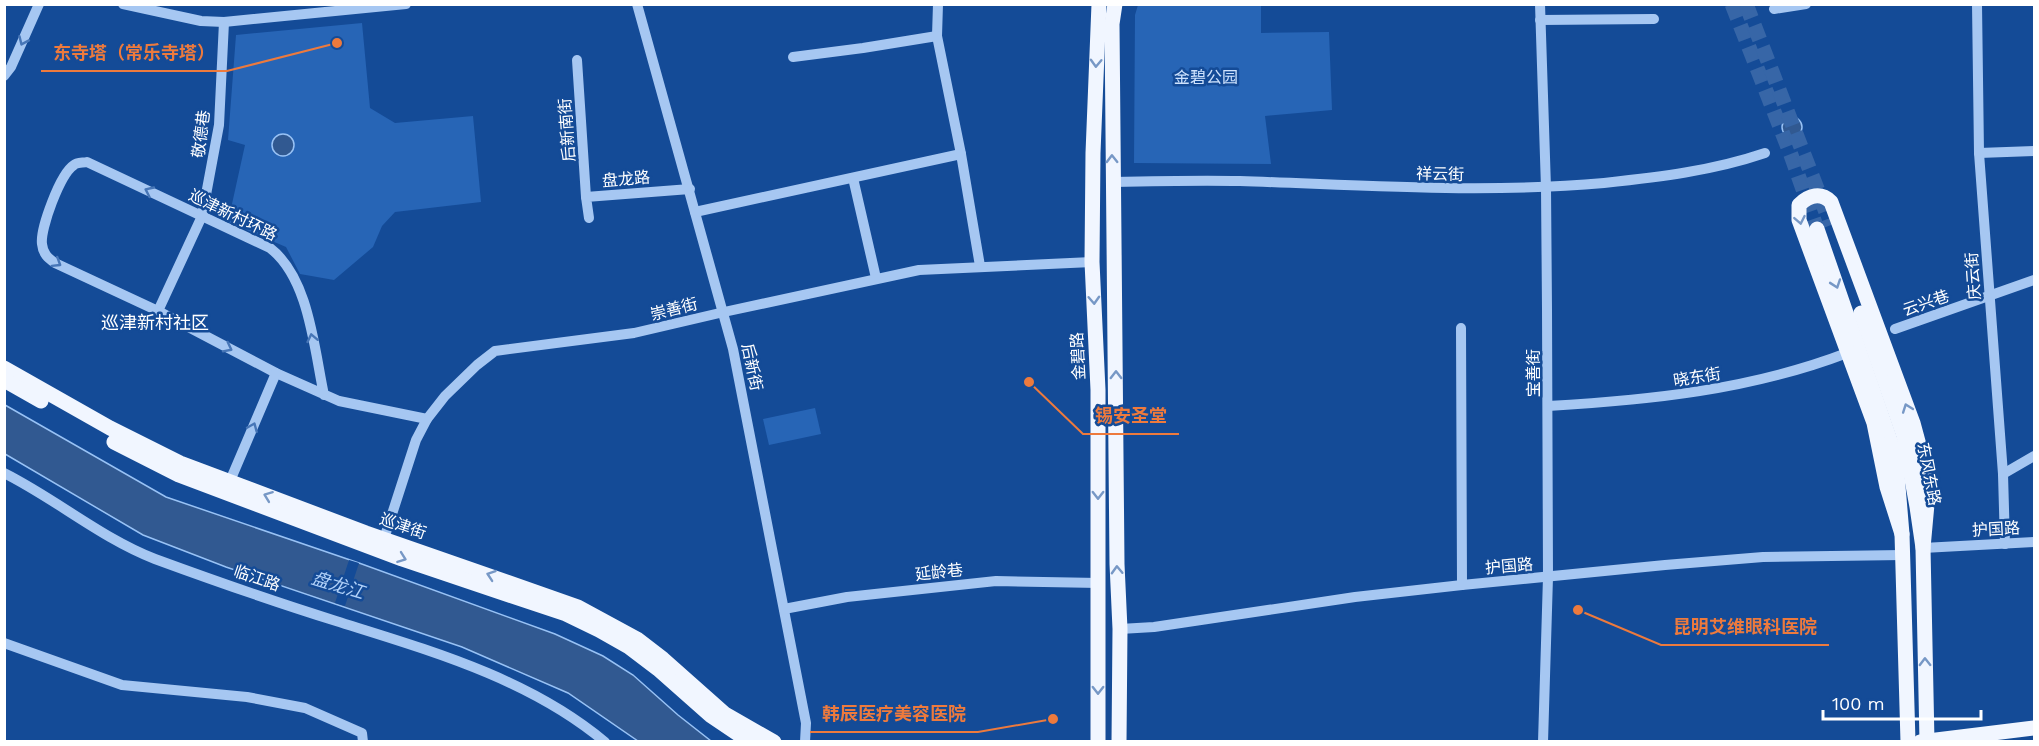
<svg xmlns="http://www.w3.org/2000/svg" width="2039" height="746" font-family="'Work Sans','Noto Sans SC',sans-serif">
  <rect width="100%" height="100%" fill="#144b97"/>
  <g fill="#2765b6">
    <path d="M 1138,5 L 1261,5 L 1261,33 L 1329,32 L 1332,110 L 1265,116 L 1271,164 L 1134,163 L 1135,15 Z"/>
    <path d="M 362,23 L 370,108 L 395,123 L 473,116 L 481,202 L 395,212 L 382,226 L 373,247 L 334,280 L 300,274 L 286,247 L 228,222 L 245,145 L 228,140 L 236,35 Z"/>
    <path d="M 815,408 L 821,434 L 769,445 L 763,419 Z"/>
  </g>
  <g fill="#315991" stroke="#98c2f5" stroke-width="1.5">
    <circle cx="1792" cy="127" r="10"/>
    <circle cx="283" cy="145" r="11"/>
    <path d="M 5,405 L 166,497 L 359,563 L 555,634 L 603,656 L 633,675 L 678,715 L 711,741 L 638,741 L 568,693 L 462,647 L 226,567 L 143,535 L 5,454 Z"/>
  </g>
  <path fill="#144b97" d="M 349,560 L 359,563 L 345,606 L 335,603 Z"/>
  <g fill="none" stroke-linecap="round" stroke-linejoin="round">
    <g stroke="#3766a7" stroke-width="15" stroke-dasharray="15 8" stroke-linecap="butt">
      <path d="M 1732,4 L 1791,155 L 1817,229"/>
      <path d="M 1746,4 L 1831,225"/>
    </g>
    <g stroke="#a6c7f2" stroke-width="10">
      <path d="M 123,4 L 201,21 L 224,22 L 406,4"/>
      <path d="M 637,4 L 733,349 L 806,723 L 805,742"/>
      <path d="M 938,4 L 937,36 L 961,154 L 980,266"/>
      <path d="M 1540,4 L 1546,188 L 1547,309 L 1548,577 L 1543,742"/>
      <path d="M 1977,4 L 1979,153 L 2003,474 L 2005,544"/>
      <path d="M 1774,9 L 1806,4"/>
      <path d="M 1540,20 L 1654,19"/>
      <path d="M 793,57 L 863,48 L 937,36"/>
      <path d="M 577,60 L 586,197"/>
      <path d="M 4,76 L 11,67 L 39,4"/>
      <path d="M 1979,153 L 2034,151"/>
      <path d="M 853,178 L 876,278"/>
      <path d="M 1112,182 C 1155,181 1198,180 1240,181 C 1362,185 1482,194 1604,183 C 1659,177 1712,171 1765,153"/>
      <path d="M 695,212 L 961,154"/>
      <path d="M 589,218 L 586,197 L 690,189"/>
      <path d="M 158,311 L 202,216 L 219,125 L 224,22"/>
      <path d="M 1461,328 L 1462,585"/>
      <path d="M 1895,329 L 2034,280"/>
      <path d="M 324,395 C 314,348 309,278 270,248 L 87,162 C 83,163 77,162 74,165 C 60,174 40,229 42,244 C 43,254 48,258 55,263 L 158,311 L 276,373 L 339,401 L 427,419"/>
      <path d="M 1548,406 C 1650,400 1750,390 1847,353"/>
      <path d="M 4,473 C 56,499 101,538 155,559 C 215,581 275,602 336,621 C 428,650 529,678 605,742"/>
      <path d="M 2003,474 L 2034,456"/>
      <path d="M 230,481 L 276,373"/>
      <path d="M 382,545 L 416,440 L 427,419 L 445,396 L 477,365 L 495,351 L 634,333 L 724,312 L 919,270 L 1092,262"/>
      <path d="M 1923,548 L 2034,542"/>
      <path d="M 784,609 L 847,597 L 996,581 L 1099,583"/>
      <path d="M 1120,629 L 1154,627 L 1355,597 L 1462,585 L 1665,565 L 1763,557 L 1903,555"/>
      <path d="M 4,643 L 122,685 L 247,697 L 305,708 L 362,733 L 363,742"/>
    </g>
    <g stroke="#f1f6ff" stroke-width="15">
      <path d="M 1115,4 L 1112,24 L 1117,564 L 1120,629 L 1119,742"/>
      <path d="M 1817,229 L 1891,443 L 1897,474 L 1902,534 L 1908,742"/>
      <path d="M 1861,313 L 1904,436 L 1917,507 L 1923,548 L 1927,742"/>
      <path d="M 4,368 L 110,428 L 180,463 L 366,533 L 578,607 L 637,639 L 663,659 L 725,714 L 774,742"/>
      <path d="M 4,380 L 41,401"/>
      <path d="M 114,442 L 179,475 L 402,559 L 566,614 L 599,630 L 629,647 L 658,669 L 710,715 L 750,742"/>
      <path d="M 1902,534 L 1887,487 L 1874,423 L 1799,220 L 1799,205 C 1809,195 1821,192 1831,202 L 1913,423 L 1923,460 L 1927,504 L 1923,548"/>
      <path d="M 1098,742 L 1098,390 L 1092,262 L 1093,153 L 1099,4"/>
      <path d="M 1920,742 L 2034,728"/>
    </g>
  </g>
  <defs><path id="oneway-chevron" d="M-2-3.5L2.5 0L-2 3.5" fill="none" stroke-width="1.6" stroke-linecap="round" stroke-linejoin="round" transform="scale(1.5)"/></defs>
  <g stroke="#4776b7">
    <use href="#oneway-chevron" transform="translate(23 41) rotate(114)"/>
    <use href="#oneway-chevron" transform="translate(149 191) rotate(-155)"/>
    <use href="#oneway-chevron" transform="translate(57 263) rotate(32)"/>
    <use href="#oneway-chevron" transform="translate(312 338) rotate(-102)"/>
    <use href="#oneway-chevron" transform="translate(228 348) rotate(27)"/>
    <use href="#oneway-chevron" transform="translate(253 427) rotate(-67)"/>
  </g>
  <g stroke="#7798c6">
    <use href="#oneway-chevron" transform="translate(1096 63) rotate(92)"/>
    <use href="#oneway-chevron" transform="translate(1112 159) rotate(-91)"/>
    <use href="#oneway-chevron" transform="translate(1800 220) rotate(79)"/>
    <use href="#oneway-chevron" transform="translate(1836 284) rotate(71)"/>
    <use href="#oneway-chevron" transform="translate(1094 300) rotate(87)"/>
    <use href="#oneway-chevron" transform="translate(1116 375) rotate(-90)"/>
    <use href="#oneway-chevron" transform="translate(1907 408) rotate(-110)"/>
    <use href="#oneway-chevron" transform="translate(1098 495) rotate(90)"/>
    <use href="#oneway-chevron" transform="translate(268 496) rotate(-159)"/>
    <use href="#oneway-chevron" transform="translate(402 558) rotate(20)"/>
    <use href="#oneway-chevron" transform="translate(1117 570) rotate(-92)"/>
    <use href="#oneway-chevron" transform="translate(491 575) rotate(-161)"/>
    <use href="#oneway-chevron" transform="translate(1925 662) rotate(-91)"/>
    <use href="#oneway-chevron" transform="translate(1098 690) rotate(90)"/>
  </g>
  <g text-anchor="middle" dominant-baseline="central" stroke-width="5" stroke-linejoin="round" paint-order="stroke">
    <g font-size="16" fill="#cee2fd" stroke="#144b97">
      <text x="1206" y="77">金碧公园</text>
    </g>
    <g font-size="16" fill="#fff" stroke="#144b97">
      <text transform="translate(567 130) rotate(-94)">后新南街</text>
      <text transform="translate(201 134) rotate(-83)">敬德巷</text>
      <text transform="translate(1440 174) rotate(1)">祥云街</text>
      <text transform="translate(626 179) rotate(-5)">盘龙路</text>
      <text transform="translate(233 215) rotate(26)">巡津新村环路</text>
      <text transform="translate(1973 276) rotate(-94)">庆云街</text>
      <text transform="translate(1926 303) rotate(-19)">云兴巷</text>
      <text transform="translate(674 309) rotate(-14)">崇善街</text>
      <text transform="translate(1078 356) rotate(-93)">金碧路</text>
      <text transform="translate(752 367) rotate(78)">后新街</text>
      <text transform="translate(1533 373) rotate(-90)">宝善街</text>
      <text transform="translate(1697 377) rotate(-9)">晓东街</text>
      <text transform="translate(1929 474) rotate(79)">东风东路</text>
      <text transform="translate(403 526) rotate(19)">巡津街</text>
      <text transform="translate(1996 529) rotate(-3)">护国路</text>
      <text transform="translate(1509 566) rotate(-5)">护国路</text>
      <text transform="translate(939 572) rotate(-6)">延龄巷</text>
      <text transform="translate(257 578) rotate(19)">临江路</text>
    </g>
    <g font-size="18" fill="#fff" stroke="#144b97">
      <text x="155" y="322">巡津新村社区</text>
    </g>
    <g font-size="18" font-style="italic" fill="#b2d2f9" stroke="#144b97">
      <text transform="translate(338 585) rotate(17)">盘龙江</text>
    </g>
  </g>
  <path fill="none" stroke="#ed7a3d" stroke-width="2" d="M337 43L227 71H41M1029 382L1083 434H1179M1578 610L1661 645H1829M1053 719L978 732H810"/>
  <g fill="#ed7a3d" stroke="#144b97" stroke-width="2">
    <circle cx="337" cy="43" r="6"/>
    <circle cx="1029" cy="382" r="6"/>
    <circle cx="1578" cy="610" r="6"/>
    <circle cx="1053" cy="719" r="6"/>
  </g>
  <g font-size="18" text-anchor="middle" font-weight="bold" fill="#ed7a3d" stroke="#144b97" stroke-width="5" stroke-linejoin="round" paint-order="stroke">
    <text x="134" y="59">东寺塔（常乐寺塔）</text>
    <text x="1131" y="422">锡安圣堂</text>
    <text x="1745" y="633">昆明艾维眼科医院</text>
    <text x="894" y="720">韩辰医疗美容医院</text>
  </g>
  <rect width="2039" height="746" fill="none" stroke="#ffffff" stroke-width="12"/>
  <path d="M1823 710v9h158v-9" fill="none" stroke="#ffffff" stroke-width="3"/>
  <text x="1832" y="710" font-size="18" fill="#ffffff" stroke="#144b97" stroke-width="4.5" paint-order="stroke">100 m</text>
</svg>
